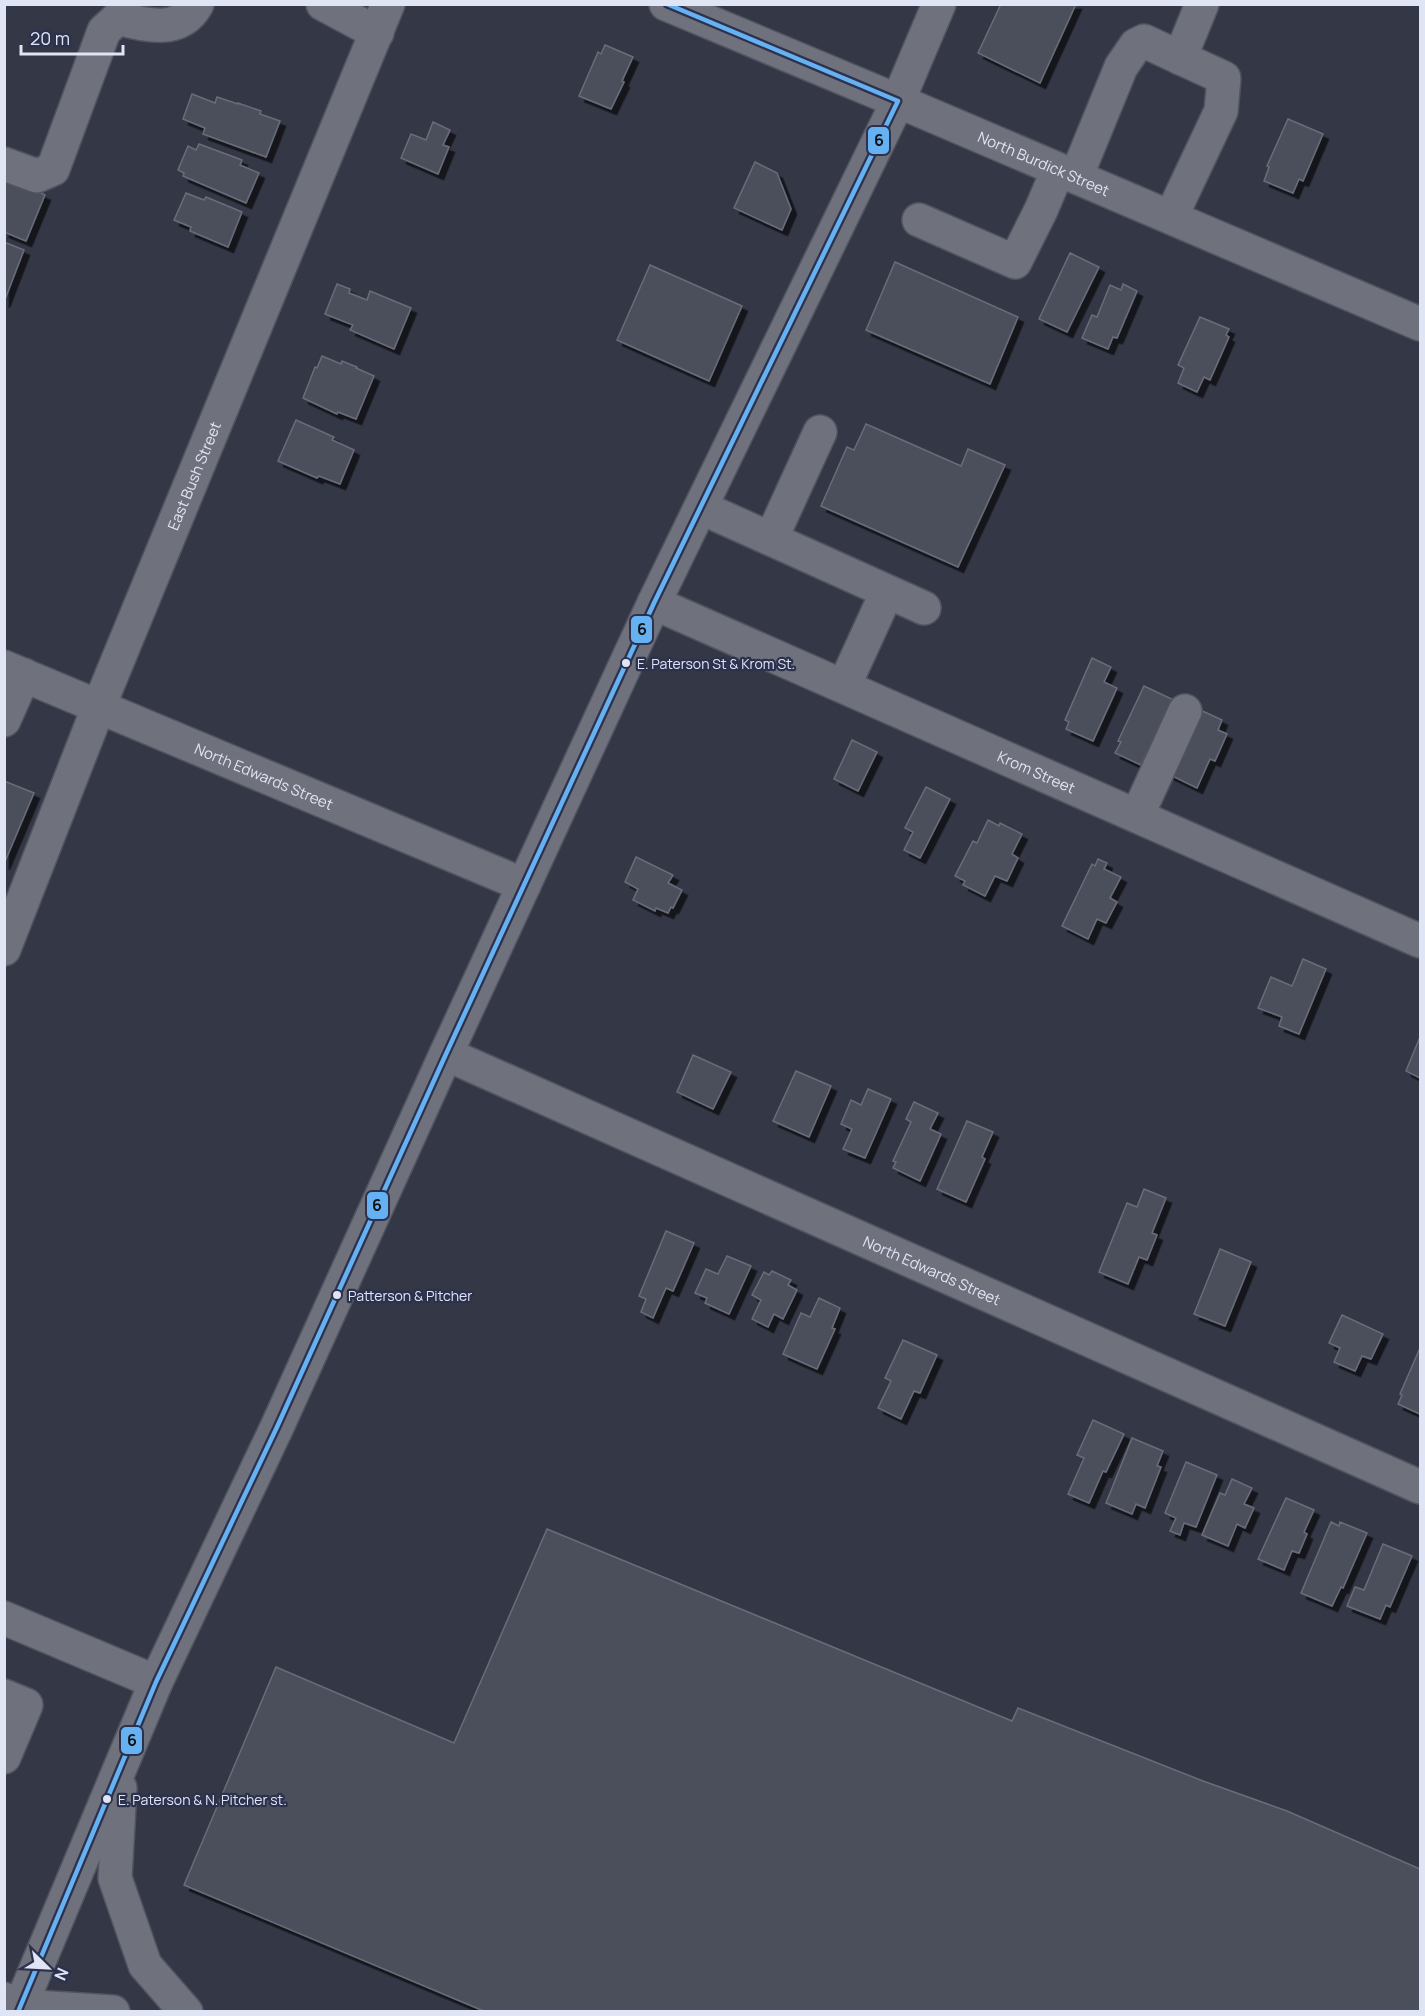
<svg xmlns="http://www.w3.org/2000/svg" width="1425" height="2016" font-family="Manrope,sans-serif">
  <defs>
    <filter id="shadow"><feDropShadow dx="5.5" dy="5.5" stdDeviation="0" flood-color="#0009"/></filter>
  </defs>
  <rect width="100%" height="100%" fill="#343745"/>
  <g fill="#4c4f5b" stroke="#696c79" stroke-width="1.5" filter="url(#shadow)">
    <path d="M 1001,4 L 1076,4 L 1040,83 L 978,53 Z"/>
    <path d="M 605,45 L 633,57 L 622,81 L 624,82 L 611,109 L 579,96 L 598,52 L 601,54 Z"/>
    <path d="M 192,94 L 215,103 L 217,97 L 238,104 L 238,103 L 261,111 L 260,114 L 280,121 L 266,157 L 203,134 L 205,128 L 183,119 Z"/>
    <path d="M 1288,119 L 1323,134 L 1303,181 L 1299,179 L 1293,193 L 1264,181 L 1269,167 L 1267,166 Z"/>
    <path d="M 433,122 L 450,130 L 443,145 L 449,147 L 438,174 L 401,158 L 411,134 L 426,140 Z"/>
    <path d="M 199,144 L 242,160 L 240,165 L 259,173 L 246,203 L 183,176 L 184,173 L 178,170 L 188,146 L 196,150 Z"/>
    <path d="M 755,162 L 777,173 L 791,209 L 782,230 L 734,208 Z"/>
    <path d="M 4,178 L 45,195 L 26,241 L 4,232 Z"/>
    <path d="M 186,193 L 204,200 L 206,197 L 242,212 L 228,247 L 190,231 L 191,227 L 174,220 Z"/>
    <path d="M 4,242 L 24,250 L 4,302 Z"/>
    <path d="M 1070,253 L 1099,267 L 1067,332 L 1039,319 Z"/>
    <path d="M 895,262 L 1018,317 L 990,384 L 866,330 Z"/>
    <path d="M 650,265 L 742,306 L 709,381 L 617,340 Z"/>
    <path d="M 337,284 L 350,289 L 349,293 L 367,300 L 370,291 L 411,308 L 394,349 L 350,330 L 353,325 L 325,314 Z"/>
    <path d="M 1123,284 L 1137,291 L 1117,338 L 1113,337 L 1108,349 L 1082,338 L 1092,315 L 1097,317 L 1110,285 L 1121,290 Z"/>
    <path d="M 1200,317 L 1229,329 L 1226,335 L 1229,337 L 1210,380 L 1204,377 L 1197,392 L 1178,383 L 1184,368 L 1178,365 Z"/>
    <path d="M 322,356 L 341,364 L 342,361 L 357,367 L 356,368 L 374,376 L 356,419 L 338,412 L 337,414 L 303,398 L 315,367 L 317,368 Z"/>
    <path d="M 296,420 L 334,437 L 332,440 L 354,450 L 340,484 L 319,476 L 317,478 L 278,461 Z"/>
    <path d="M 866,424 L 961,466 L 968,449 L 1005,465 L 958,567 L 821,506 L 847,447 L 854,450 Z"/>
    <path d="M 1092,658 L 1111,667 L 1104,682 L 1117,688 L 1093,741 L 1066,729 L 1069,722 L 1065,720 Z"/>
    <path d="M 1144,686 L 1178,702 L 1150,754 L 1147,753 L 1141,765 L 1115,753 L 1121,742 L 1118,741 Z"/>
    <path d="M 1198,709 L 1222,720 L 1218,730 L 1227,734 L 1215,761 L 1210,759 L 1197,788 L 1168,774 Z"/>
    <path d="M 852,740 L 877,752 L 858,791 L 834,779 Z"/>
    <path d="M 4,781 L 34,793 L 4,864 Z"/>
    <path d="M 926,787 L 950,799 L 920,858 L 904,850 L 913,832 L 905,828 Z"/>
    <path d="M 988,820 L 999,826 L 1000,823 L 1022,834 L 1012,854 L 1018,858 L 1007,881 L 995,876 L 985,896 L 963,885 L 965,881 L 955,876 L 973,841 L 977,843 Z"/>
    <path d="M 636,857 L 673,875 L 668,883 L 682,890 L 673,908 L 671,907 L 668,913 L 656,908 L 655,911 L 633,900 L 638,889 L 625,882 Z"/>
    <path d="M 1098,859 L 1107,863 L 1104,869 L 1121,877 L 1110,898 L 1117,902 L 1106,923 L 1097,919 L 1088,939 L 1062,926 L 1092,864 L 1095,866 Z"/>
    <path d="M 1303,959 L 1326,969 L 1299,1034 L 1279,1026 L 1282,1017 L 1258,1008 L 1271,977 L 1292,986 Z"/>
    <path d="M 1420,1037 L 1420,1078 L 1406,1071 Z"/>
    <path d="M 693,1055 L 731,1072 L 713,1109 L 677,1092 Z"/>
    <path d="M 796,1071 L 831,1086 L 809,1137 L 773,1121 Z"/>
    <path d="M 868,1089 L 891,1099 L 865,1158 L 843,1149 L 852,1129 L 841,1124 L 851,1100 L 861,1105 Z"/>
    <path d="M 914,1102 L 938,1113 L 930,1129 L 941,1134 L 920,1181 L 893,1168 L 896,1162 L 893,1161 L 911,1122 L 906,1119 Z"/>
    <path d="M 967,1121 L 993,1132 L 982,1157 L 985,1159 L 966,1202 L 937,1189 Z"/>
    <path d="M 1144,1189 L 1166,1198 L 1152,1233 L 1157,1235 L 1147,1260 L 1139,1257 L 1128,1284 L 1099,1272 L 1127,1203 L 1137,1207 Z"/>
    <path d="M 666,1231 L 694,1243 L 673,1291 L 666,1288 L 653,1318 L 641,1312 L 646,1299 L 639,1296 Z"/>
    <path d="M 1220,1249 L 1251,1262 L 1225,1326 L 1194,1314 Z"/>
    <path d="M 727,1256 L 751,1266 L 729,1314 L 705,1303 L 707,1298 L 695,1293 L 706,1269 L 718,1274 Z"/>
    <path d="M 772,1271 L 791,1280 L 788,1285 L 797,1290 L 783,1319 L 774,1314 L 768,1327 L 752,1319 L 761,1300 L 752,1295 L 764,1272 L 769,1275 Z"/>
    <path d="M 819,1298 L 840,1308 L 832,1328 L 835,1329 L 817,1369 L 783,1354 L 801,1313 L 810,1317 Z"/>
    <path d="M 1342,1315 L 1383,1334 L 1371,1359 L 1362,1356 L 1355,1371 L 1334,1362 L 1340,1348 L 1329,1343 Z"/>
    <path d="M 903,1340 L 937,1355 L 920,1393 L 914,1391 L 901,1419 L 878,1408 L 891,1381 L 885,1378 Z"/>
    <path d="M 1420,1348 L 1420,1414 L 1398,1404 L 1402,1395 L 1400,1394 Z"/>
    <path d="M 1093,1420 L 1124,1434 L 1106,1472 L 1103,1471 L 1089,1503 L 1068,1494 L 1084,1458 L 1077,1455 Z"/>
    <path d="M 1132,1438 L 1163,1451 L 1157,1466 L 1161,1467 L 1145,1508 L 1136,1504 L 1132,1514 L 1106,1503 Z"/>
    <path d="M 1186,1462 L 1217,1475 L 1196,1527 L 1184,1523 L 1180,1535 L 1170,1531 L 1176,1518 L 1165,1513 Z"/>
    <path d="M 1232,1479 L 1252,1488 L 1244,1504 L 1254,1508 L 1245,1528 L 1237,1524 L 1228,1546 L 1202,1535 L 1220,1493 L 1225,1495 Z"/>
    <path d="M 1286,1498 L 1314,1510 L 1304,1532 L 1307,1534 L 1299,1553 L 1292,1551 L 1284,1570 L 1258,1559 Z"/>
    <path d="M 1331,1522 L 1339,1526 L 1340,1522 L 1367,1533 L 1343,1588 L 1341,1587 L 1332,1606 L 1301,1593 Z"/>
    <path d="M 547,1529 L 1012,1721 L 1018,1708 L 1203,1781 L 1287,1811 L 1420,1869 L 1420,2012 L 486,2012 L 184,1885 L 276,1667 L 454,1743 Z"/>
    <path d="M 1383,1544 L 1412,1556 L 1390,1607 L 1386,1605 L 1380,1619 L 1347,1606 L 1355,1587 L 1364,1590 Z"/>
  </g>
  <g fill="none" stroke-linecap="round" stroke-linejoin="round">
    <defs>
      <g id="minor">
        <path d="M 323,4 L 377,33"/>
        <path id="s1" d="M 666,4 L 898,101 L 1420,324"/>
        <path d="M 1180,58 L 1202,4"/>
        <path d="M 4,164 L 37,176 L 53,169 L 104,31 L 118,18 C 145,25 180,35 197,4"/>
        <path d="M 1076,177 L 1121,67 L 1136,45 L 1144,41 L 1224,78 L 1221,111 L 1171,217"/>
        <path d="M 919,220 L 1015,262 L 1041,210 L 1058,170"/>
        <path d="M 702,508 L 924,608"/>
        <path d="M 771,539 L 820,432"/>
        <path id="s2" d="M 654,603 L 1420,941"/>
        <path id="s3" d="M 4,667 L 524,885"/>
        <path d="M 844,686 L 887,592"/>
        <path d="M 4,720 L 24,675"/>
        <path d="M 1137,816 L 1185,711"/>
        <path id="s4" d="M 4,949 L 99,706 L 388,4"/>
        <path id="s5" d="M 446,1054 L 1420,1487"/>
        <path d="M 4,1618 L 156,1682"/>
        <path d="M 4,1696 L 26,1705 L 4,1757"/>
        <path d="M 120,1788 L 115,1878 L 145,1965 L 186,2012"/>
        <path d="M 4,1999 L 20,2006 L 113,2012"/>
        <path d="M 18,2012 L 156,1682 L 277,1427 L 446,1054 L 654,603 L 898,101 L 939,4"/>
      </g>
    </defs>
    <use href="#minor" stroke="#505360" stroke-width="36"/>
    <use href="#minor" stroke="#6f717c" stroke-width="33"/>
    <defs>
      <path id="bus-1" d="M 18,2012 L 156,1682 L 277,1427 L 446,1054 L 654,603 L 898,101 L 667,4"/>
    </defs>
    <use href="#bus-1" stroke="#2c324d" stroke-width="9"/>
    <use href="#bus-1" stroke="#66b1f2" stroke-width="4.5"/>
  </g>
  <g fill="#e0e5f6" stroke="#2c324d" stroke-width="2">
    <circle cx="626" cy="663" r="5"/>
    <circle cx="337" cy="1295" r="5"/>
    <circle cx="107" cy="1799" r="5"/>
  </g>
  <g text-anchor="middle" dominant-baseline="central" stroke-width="4.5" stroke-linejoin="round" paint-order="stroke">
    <g font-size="14" fill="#e0e5f6" stroke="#2c324d" text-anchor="start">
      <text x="637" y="663">E. Paterson St &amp; Krom St.</text>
      <text x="348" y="1295">Patterson &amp; Pitcher</text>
      <text x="118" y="1799">E. Paterson &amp; N. Pitcher st.</text>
    </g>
    <g font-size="15" fill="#e0e5f6" stroke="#2c324d">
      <text stroke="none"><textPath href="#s1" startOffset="410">North Burdick Street</textPath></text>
      <text stroke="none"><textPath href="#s4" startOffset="510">East Bush Street</textPath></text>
      <text stroke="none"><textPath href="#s2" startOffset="418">Krom Street</textPath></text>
      <text stroke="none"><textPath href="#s3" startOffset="282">North Edwards Street</textPath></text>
      <text stroke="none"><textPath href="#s5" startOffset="532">North Edwards Street</textPath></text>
    </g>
  </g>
  <g stroke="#2c324d" stroke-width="2">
    <rect x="867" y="126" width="23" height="29" rx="6" fill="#66b1f2"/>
    <rect x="630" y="615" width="23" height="29" rx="6" fill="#66b1f2"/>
    <rect x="366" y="1191" width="23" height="29" rx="6" fill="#66b1f2"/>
    <rect x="120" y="1726" width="23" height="29" rx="6" fill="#66b1f2"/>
  </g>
  <g font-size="16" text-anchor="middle" font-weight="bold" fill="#111">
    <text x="879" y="146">6</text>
    <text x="642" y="635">6</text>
    <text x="377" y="1211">6</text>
    <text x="132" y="1746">6</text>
  </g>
  <rect width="1425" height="2016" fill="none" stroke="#e0e5f6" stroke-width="12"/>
  <g transform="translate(48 1968) rotate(114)" stroke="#2c324d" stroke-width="4.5" paint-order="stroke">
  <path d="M0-4.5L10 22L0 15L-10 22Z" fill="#e0e5f6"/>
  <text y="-9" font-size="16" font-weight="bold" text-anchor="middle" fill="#e0e5f6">N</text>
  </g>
  <path d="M21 45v9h102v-9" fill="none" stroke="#e0e5f6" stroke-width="3"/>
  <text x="30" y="45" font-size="18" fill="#e0e5f6" stroke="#2c324d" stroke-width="4.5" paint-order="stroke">20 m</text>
</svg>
